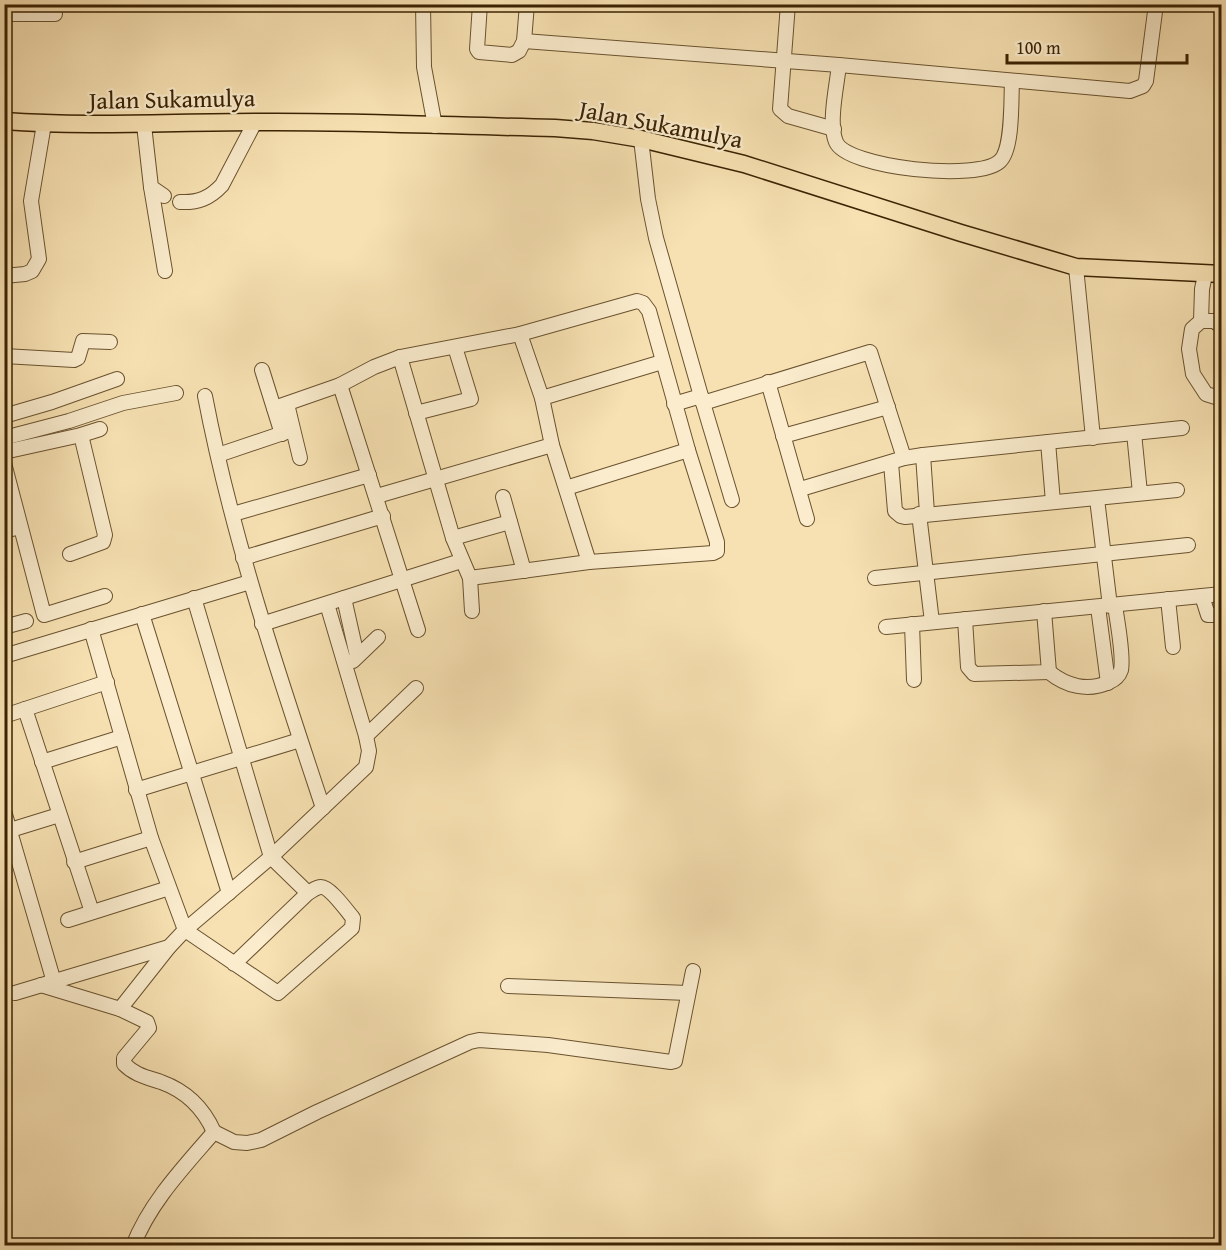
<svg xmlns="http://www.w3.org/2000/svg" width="1226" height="1250" font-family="'Gentium Book Plus',serif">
  <rect width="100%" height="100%" fill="#f7e1b2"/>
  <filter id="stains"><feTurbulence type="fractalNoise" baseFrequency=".00333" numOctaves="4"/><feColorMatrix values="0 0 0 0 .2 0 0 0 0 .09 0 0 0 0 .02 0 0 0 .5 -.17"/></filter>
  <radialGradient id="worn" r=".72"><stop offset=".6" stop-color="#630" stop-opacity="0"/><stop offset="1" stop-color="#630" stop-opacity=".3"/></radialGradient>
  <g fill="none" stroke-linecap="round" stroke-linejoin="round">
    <defs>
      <g id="minor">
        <path d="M 423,4 L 424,67 L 435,126"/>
        <path d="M 480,4 L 477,49 L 479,52 L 512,55 L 519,51 L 524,41 L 527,4"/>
        <path d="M 788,4 L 780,109 L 788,116 L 834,129"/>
        <path d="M 4,14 L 55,14"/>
        <path d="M 524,41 L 839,65 L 1130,91 L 1143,86 L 1146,81 L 1156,4"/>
        <path d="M 839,65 C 837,85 828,123 836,142 C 847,168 979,182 1000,161 C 1013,149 1011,100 1012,81"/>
        <path d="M 144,125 L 151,187 L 164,196"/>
        <path d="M 641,139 L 648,199 L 656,238 L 703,403 L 870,352 L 904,458"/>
        <path d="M 151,187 L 165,271"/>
        <path d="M 180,202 C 198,203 210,198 222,185 L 255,122"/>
        <path d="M 1076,267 L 1093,438"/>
        <path d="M 1205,275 L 1202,289 L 1201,321 L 1192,329 L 1189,349 L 1193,374 L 1206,394 L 1222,399"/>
        <path d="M 4,276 L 25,274 L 32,271 L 39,259 L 31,201 L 44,124"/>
        <path d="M 1201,321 L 1214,321 L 1222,327"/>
        <path d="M 520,334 L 542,398 L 552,445 L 589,562"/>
        <path d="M 4,356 L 74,360 L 78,358 L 83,341 L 110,342"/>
        <path d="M 400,357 L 453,538 L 470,578 L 472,611"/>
        <path d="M 262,370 L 282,434"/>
        <path d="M 768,382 L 807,519"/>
        <path d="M 340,385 L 418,630"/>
        <path d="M 205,396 C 232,537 278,672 323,808"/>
        <path d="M 542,398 L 662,362"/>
        <path d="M 703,403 L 732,500"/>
        <path d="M 287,404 L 300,458"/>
        <path d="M 674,404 L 701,396"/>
        <path d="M 274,408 L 340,385 L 374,367 L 400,357 L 520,334 L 637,301 L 643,303 L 649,311 L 688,450 L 717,542 L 717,551 L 713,553 L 589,562 L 470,578"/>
        <path d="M 416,413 L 471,399 L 455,347"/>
        <path d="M 4,416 L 52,402 L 117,379"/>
        <path d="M 1134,433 L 1140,493"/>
        <path d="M 783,436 L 888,407"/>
        <path d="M 4,438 L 69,421 L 123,403 L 176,393"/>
        <path d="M 1048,442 L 1053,502"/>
        <path d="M 4,452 L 81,435 L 100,429"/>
        <path d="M 218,455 L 292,430"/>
        <path d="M 923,455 L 927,513"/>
        <path d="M 4,463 L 44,615 L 105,596"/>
        <path d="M 891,463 L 895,511 L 901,516 L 905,517 L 1177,490"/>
        <path d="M 566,488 L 688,450"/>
        <path d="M 804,488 L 904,458 L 923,455 L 1182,428"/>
        <path d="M 377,496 L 552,445"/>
        <path d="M 503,497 L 524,571"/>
        <path d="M 1097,499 L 1110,606"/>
        <path d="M 233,514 L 369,475"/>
        <path d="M 919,514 L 932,622"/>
        <path d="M 4,531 L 20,527"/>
        <path d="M 453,538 L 510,522"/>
        <path d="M 70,554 L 103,542 L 105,535 L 81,435"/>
        <path d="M 243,558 L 383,516"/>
        <path d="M 875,578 L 1188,545"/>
        <path d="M 1202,596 L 1208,615 L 1222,615"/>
        <path d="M 194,598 L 271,857 L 308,893"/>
        <path d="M 344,598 L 357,656"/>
        <path d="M 1168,599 L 1173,647"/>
        <path d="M 1098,607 L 1108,683"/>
        <path d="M 142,614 L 229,893"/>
        <path d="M 965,619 L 968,667 L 974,674 L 1049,672 L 1044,611"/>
        <path d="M 262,624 L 461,561"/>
        <path d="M 912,624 L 914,680"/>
        <path d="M 4,627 L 26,621"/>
        <path d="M 886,627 L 1222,594"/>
        <path d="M 91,629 L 151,838 L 185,930 L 278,993 L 352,928 L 353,918 C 347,911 330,887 321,887 C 316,887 312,891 308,893 L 234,964"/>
        <path d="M 4,656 L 250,582"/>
        <path d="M 353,661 L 378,637"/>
        <path d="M 1049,672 C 1066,686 1088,692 1109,682 C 1114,680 1119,676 1121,670 C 1124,655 1117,621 1115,605"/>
        <path d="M 25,709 L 92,912"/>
        <path d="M 7,715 L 107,682"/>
        <path d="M 366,736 L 416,688"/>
        <path d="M 42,762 L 122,737"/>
        <path d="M 136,790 L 300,740"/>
        <path d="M 4,811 L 54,982"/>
        <path d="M 4,832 L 59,815"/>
        <path d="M 74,862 L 151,838"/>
        <path d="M 68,920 L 169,888"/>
        <path d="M 41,985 L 120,1009 L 147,1022 L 149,1028 L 124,1058 L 124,1064 C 135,1075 146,1077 161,1082 C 186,1091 203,1107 214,1132"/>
        <path d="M 508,986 L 688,993"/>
        <path d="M 15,993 L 169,947"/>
        <path d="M 120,1009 L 169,947 L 185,930 L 271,857 L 366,767 L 369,751 L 366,736 L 327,604"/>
        <path d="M 133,1246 C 150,1202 184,1167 214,1132 L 234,1142 L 247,1143 L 261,1140 L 317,1112 L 470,1042 L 479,1040 L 548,1045 L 671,1062 L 675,1061 L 693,971"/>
      </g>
      <path id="major" d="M 4,121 C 88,127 171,122 255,122 C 355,121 455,126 555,128 L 593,131 L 641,139 L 744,164 L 961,233 L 1076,267 L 1222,274"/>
    </defs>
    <use href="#minor" stroke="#6a522f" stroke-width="16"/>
    <use href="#major" stroke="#3b2303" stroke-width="19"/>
    <use href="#minor" stroke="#faeccd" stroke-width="14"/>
    <use href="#major" stroke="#f7e1b2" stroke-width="16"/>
  </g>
  <g text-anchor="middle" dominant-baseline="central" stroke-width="4.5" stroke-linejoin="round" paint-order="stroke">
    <g font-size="24" fill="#3b2303" stroke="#faeccd">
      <text transform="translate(172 99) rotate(-1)">Jalan Sukamulya</text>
      <text transform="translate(661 124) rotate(11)">Jalan Sukamulya</text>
    </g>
  </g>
  <rect width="1226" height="1250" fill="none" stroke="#f7e1b2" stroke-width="24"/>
  <rect x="6" y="6" width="1214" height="1238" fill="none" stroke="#3b2303" stroke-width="3"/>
  <rect x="12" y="12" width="1202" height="1226" fill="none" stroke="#3b2303" stroke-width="1.5"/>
  <path d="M1007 54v9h180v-9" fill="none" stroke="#3b2303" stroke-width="3"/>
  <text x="1016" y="54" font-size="18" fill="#3b2303" stroke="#faeccd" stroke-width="4.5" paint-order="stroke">100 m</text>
  <rect width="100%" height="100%" filter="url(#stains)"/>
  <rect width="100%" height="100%" fill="url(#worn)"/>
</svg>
